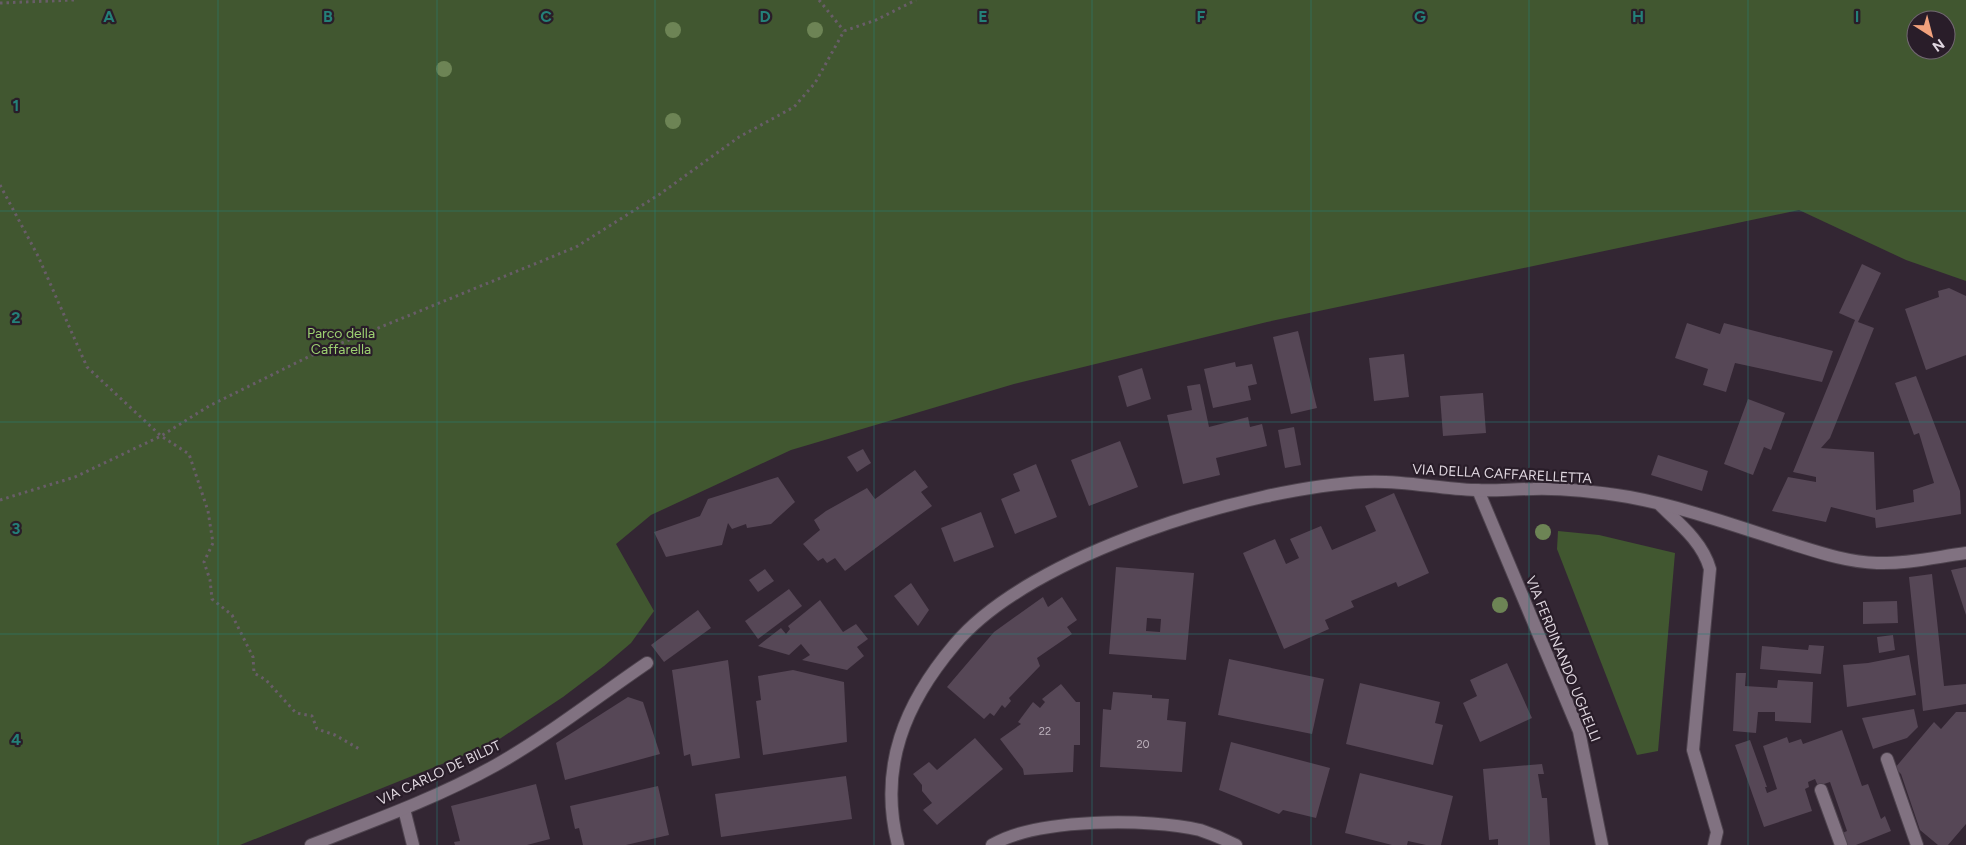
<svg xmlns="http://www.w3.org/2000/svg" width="1966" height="845" font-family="Figtree,sans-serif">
  <rect width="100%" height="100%" fill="#332633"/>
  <g fill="#415730" fill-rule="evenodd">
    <path d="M 0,0 L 1966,0 L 1966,281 L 1906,260 L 1799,210 L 1267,322 L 1014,384 L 791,450 L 651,515 L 616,544 L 654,611 L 631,643 L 604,666 L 563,697 L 492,744 L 240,845 L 0,845 ZM 1916,20 L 1946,20 L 1946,50 L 1916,50 Z"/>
    <path d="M 1558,531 L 1599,535 L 1675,553 L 1658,751 L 1637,755 L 1557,549 Z"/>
  </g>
  <g fill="#564756" fill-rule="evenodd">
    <path d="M 1862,264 L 1881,273 L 1858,322 L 1874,328 L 1830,438 L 1821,448 L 1874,452 L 1876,510 L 1914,502 L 1913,490 L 1934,483 L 1919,433 L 1914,435 L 1895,383 L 1916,376 L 1960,491 L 1961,514 L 1876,528 L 1875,518 L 1831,507 L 1826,522 L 1772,511 L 1788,477 L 1816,482 L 1816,477 L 1793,472 L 1855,320 L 1839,313 Z"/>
    <path d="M 1949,288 L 1966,296 L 1966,355 L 1926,370 L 1905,309 L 1939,297 L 1938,291 Z"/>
    <path d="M 1687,323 L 1720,334 L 1724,323 L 1833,351 L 1822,382 L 1735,363 L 1726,392 L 1703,385 L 1708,369 L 1675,358 Z"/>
    <path d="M 1298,331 L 1317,408 L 1291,414 L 1273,337 Z"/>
    <path d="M 1404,354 L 1409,397 L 1374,401 L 1369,358 Z"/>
    <path d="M 1235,362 L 1236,367 L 1252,364 L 1257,384 L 1248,386 L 1251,400 L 1213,408 L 1204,369 Z"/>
    <path d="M 1142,368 L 1151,399 L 1127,407 L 1118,376 Z"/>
    <path d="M 1200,384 L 1209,427 L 1248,417 L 1250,427 L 1262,424 L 1267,446 L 1216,458 L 1220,475 L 1183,484 L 1167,415 L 1192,410 L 1187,386 Z"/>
    <path d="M 1483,393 L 1486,433 L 1443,436 L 1440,396 Z"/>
    <path d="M 1748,399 L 1785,413 L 1771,450 L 1764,447 L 1753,475 L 1724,464 Z"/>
    <path d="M 1294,427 L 1301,465 L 1285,468 L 1278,430 Z"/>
    <path d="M 1120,441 L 1138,487 L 1089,506 L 1071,460 Z"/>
    <path d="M 863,449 L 871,463 L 857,472 L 847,457 Z"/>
    <path d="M 1658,455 L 1708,471 L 1702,491 L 1651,475 Z"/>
    <path d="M 1036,464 L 1057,517 L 1015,534 L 1001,499 L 1020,491 L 1013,474 Z"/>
    <path d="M 915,470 L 928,487 L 921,492 L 932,506 L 845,571 L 835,558 L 827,563 L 823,558 L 818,561 L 803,544 L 820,530 L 814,520 L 826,511 L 867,488 L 875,499 Z"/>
    <path d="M 778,477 L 795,502 L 771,524 L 747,528 L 746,524 L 732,529 L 728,523 L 722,545 L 666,557 L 654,532 L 700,516 L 708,499 Z"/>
    <path d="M 1394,493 L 1429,573 L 1398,587 L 1396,582 L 1351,601 L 1354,607 L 1325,620 L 1329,629 L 1284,649 L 1243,553 L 1275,539 L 1286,564 L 1299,558 L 1290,539 L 1321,526 L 1332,550 L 1376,531 L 1365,506 Z"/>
    <path d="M 981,512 L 994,547 L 954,562 L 941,528 Z"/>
    <path d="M 1116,567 L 1194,573 L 1186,660 L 1109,654 ZM 1147,618 L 1161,619 L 1160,632 L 1146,631 Z"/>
    <path d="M 1966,567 L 1966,615 L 1951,570 Z"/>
    <path d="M 765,569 L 774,581 L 758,592 L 749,580 Z"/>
    <path d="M 1932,574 L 1944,686 L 1966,684 L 1966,704 L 1923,711 L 1909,577 Z"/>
    <path d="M 911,583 L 929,610 L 918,626 L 894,596 Z"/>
    <path d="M 789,589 L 802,606 L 758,639 L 745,621 Z"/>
    <path d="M 1043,597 L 1048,607 L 1062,597 L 1077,620 L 1067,627 L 1072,634 L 1037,658 L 1040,666 L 1009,698 L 1011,701 L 1005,708 L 1002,705 L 994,716 L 990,713 L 984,719 L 947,687 L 994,632 Z"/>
    <path d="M 820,600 L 843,632 L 856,624 L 868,639 L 857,647 L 864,656 L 847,670 L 802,660 L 810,655 L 801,644 L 789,655 L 758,646 L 781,628 L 786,634 L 790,629 L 788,626 Z"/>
    <path d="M 1897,601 L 1898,623 L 1863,624 L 1863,602 Z"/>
    <path d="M 698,610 L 711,628 L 664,662 L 651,645 Z"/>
    <path d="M 1893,635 L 1895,650 L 1879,653 L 1877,637 Z"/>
    <path d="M 1809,645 L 1824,646 L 1821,674 L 1760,669 L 1762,646 L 1808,650 Z"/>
    <path d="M 1909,655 L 1916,695 L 1847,707 L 1843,665 L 1868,663 Z"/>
    <path d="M 1229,659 L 1324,679 L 1312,734 L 1218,715 Z"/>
    <path d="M 728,660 L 740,758 L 692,766 L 690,754 L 684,756 L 672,670 Z"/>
    <path d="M 1507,663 L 1532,718 L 1480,742 L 1463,703 L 1477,696 L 1470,680 Z"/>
    <path d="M 793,670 L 844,682 L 847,742 L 763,755 L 756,701 L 761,700 L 758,676 Z"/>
    <path d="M 1736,673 L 1746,673 L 1745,686 L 1777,688 L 1778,680 L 1813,682 L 1811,723 L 1775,721 L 1775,712 L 1758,712 L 1756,733 L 1733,731 Z"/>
    <path d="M 1360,683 L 1440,702 L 1435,723 L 1443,725 L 1433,765 L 1346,744 Z"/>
    <path d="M 1061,684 L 1076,702 L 1080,702 L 1080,745 L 1074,745 L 1073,772 L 1024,775 L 1023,769 L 1000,739 L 1021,724 L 1018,722 L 1033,702 L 1040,708 L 1045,702 L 1042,699 Z"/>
    <path d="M 1113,692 L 1152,695 L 1152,698 L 1169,699 L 1167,720 L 1186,722 L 1182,772 L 1100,767 L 1103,709 L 1111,710 Z"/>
    <path d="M 628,697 L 643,702 L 660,754 L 565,780 L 556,743 Z"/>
    <path d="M 1914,709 L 1918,727 L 1907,738 L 1873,749 L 1862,718 Z"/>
    <path d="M 1956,712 L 1966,712 L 1966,824 L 1948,845 L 1938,845 L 1920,830 L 1901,774 L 1895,768 L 1934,722 L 1941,729 Z"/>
    <path d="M 1842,730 L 1862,786 L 1868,784 L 1881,819 L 1885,816 L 1891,831 L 1856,845 L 1845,845 L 1840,834 L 1847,831 L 1830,782 L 1818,786 L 1815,779 L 1808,782 L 1809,787 L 1805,789 L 1812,811 L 1764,827 L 1735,745 L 1750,740 L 1767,787 L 1765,787 L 1767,793 L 1777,789 L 1763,746 L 1787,737 L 1789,743 L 1801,739 L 1803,744 Z"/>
    <path d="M 975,738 L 1003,769 L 937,825 L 923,810 L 932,803 L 922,791 L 922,785 L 913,774 L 929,762 L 937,770 Z"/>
    <path d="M 1231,742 L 1330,768 L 1316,818 L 1283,810 L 1279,814 L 1219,790 Z"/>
    <path d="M 1542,764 L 1544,774 L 1538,774 L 1542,798 L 1547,798 L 1550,845 L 1498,845 L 1498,839 L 1489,840 L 1483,769 Z"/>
    <path d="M 1360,773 L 1453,796 L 1441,845 L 1426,845 L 1408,841 L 1407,845 L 1392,845 L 1345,833 Z"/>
    <path d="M 846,776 L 852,819 L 721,837 L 715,794 Z"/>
    <path d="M 536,784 L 550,839 L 527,845 L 455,845 L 454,842 L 460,841 L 451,806 Z"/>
    <path d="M 658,786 L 669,835 L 626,845 L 583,845 L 579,828 L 575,829 L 570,806 Z"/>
  </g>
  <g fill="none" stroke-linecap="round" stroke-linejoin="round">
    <defs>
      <g id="lane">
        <path d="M 1887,759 L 1917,845"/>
        <path d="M 1821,790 L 1841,845"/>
      </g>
      <g id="street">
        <path d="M 1478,490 L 1579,731 L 1602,845"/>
        <path d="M 1661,506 C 1680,524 1703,543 1710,569 L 1693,750 L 1717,832 L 1714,845"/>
        <path d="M 404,809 L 413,845"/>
        <path d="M 311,845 C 373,821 437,798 496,765 C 549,735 597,697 647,663"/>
        <path d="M 898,845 C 878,767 905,703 955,644 C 1030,554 1251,487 1366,482 C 1402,480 1439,489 1475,490 C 1494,491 1513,489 1533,489 C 1564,488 1597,492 1629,497 C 1683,507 1736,526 1789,543 C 1818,552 1846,562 1877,563 C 1907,564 1936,557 1966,553"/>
        <path d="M 992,845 C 1037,818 1149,818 1200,830 C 1212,834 1224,839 1236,845"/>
      </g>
    </defs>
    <use href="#lane" stroke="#4e434e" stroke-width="14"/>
    <use href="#street" stroke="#4e434e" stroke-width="14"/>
    <g stroke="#685d68" stroke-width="3" stroke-dasharray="2.5 4" stroke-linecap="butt">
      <path d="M 819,0 L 844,31"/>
      <path d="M 0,3 L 74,0"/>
      <path d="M 0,185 L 38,256 L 87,367 L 161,436 L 189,454 L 208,511 L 213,543 L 204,562 L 210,580 L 212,599 L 232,615 L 253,657 L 254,673 L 266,680 L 296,713 L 312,716 L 317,729 L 335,735 L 361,750"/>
      <path d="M 0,500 L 75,477 L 161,436 L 209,406 L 310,356 L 576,247 L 660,194 L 739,137 L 794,107 L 815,83 L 844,31 L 876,20 L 916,0"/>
    </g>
    <use href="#lane" stroke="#817281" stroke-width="12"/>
    <use href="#street" stroke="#817281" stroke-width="12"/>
  </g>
  <g fill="#6d8455">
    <circle cx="673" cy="30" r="8"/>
    <circle cx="815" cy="30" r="8"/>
    <circle cx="444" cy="69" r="8"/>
    <circle cx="673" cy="121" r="8"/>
    <circle cx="1543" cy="532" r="8"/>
    <circle cx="1500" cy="605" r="8"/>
  </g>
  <path fill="none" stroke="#248079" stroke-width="1" stroke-opacity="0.55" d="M 218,0 L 218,845M 437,0 L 437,845M 655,0 L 655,845M 874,0 L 874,845M 1092,0 L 1092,845M 1311,0 L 1311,845M 1529,0 L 1529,845M 1748,0 L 1748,845M 0,211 L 1966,211M 0,422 L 1966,422M 0,634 L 1966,634"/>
  <g text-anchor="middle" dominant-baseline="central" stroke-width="4.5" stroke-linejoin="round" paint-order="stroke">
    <g font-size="11" fill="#bdb2bd">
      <text x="1045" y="731">22</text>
      <text x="1143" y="744">20</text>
    </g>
    <g font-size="14" fill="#9dd171" stroke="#291d29">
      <text x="341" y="333">Parco della<tspan x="341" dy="16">Caffarella</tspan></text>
    </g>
    <g font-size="14" fill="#dfd6df" stroke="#291d29">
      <text transform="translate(1502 474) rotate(3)">VIA DELLA CAFFARELLETTA</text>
      <text transform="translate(1563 659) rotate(68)">VIA FERDINANDO UGHELLI</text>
      <text transform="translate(439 773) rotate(-25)">VIA CARLO DE BILDT</text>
    </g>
  </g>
  <g font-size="16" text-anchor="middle" font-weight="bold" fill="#248079" stroke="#291d29" stroke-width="4.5" stroke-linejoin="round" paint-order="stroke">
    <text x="109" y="22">A</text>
    <text x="328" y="22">B</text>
    <text x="546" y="22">C</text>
    <text x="765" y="22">D</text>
    <text x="983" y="22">E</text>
    <text x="1201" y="22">F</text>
    <text x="1420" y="22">G</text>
    <text x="1638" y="22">H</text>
    <text x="1857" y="22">I</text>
    <text x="16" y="111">1</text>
    <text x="16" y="323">2</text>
    <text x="16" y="534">3</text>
    <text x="16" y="745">4</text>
  </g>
  <g transform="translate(1931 35) rotate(144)"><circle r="24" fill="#291d29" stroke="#726772"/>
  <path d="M0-4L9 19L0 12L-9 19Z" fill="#f1a17c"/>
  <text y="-8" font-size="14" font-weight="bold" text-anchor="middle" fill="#dfd6df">N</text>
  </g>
</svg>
